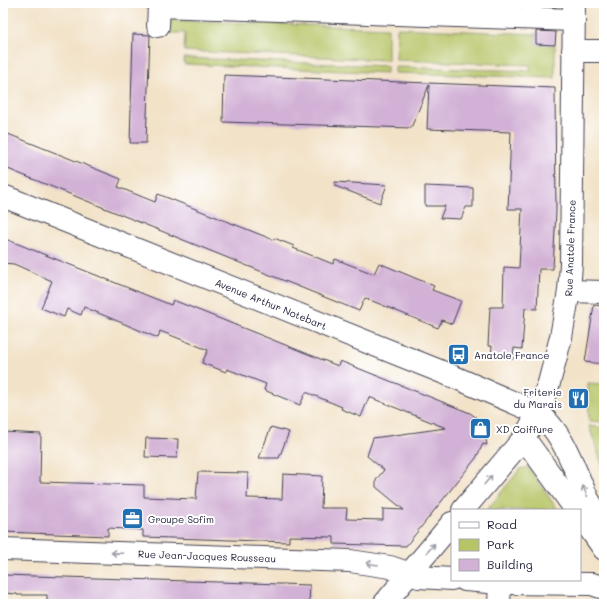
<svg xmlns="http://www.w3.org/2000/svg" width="607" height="607" font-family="Mali,sans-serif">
  <rect width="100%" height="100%" fill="#fff"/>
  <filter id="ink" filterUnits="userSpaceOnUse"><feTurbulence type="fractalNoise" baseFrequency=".025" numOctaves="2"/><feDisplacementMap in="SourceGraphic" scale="8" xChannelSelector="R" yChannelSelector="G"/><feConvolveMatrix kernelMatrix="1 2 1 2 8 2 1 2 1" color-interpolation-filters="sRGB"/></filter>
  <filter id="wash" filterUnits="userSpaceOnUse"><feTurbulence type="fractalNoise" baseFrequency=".012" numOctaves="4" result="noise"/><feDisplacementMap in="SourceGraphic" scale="16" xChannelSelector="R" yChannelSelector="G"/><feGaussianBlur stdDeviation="0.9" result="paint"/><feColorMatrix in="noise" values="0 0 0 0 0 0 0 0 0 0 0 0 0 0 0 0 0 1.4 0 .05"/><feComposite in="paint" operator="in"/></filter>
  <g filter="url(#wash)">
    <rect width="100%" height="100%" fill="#f2e2c7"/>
    <g fill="#b7c567" stroke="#6c7451">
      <path d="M 169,20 L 388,28 L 388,60 L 184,51 L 185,33 L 168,33 Z"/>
      <path d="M 397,28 L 536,34 L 536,44 L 555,45 L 555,78 L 395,73 L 395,67 L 531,71 L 530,65 L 396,60 Z"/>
      <path d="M 184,58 L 387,66 L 387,73 L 184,64 Z"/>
      <path d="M 588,383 L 604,384 L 604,422 L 589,421 Z"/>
      <path d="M 589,426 L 604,428 L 604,471 Z"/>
      <path d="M 528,467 L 558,510 L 487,510 L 520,469 Z"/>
    </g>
    <g id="blocks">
      <g fill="#d2b1d6">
        <path d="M 536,3 L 556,3 L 556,7 L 536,6 Z"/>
        <path d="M 536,31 L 556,32 L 555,45 L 536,44 Z"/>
        <path d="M 133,34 L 150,35 L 146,143 L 130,143 Z"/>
        <path d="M 224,75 L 555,88 L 556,211 L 553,269 L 539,269 L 537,309 L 525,308 L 522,349 L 514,348 L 513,359 L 491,357 L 492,346 L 488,346 L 490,307 L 503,307 L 504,267 L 519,268 L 522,209 L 508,209 L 511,132 L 427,129 L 429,85 L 411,128 L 223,122 Z"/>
        <path d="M 3,132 L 121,179 L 118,187 L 155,202 L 158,194 L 274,240 L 274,238 L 294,246 L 293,248 L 333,264 L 335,259 L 374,274 L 379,263 L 434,286 L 432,290 L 461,301 L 452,324 L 442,320 L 438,328 L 365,298 L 359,311 L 3,167 Z"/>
        <path d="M 335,182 L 387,185 L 380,203 L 335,186 Z"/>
        <path d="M 425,186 L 473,188 L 473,207 L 466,207 L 461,219 L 440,218 L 445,206 L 425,206 Z"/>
        <path d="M 3,238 L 171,305 L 173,300 L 338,366 L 340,361 L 470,413 L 477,418 L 483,424 L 487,445 L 483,444 L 476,458 L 406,546 L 334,544 L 334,537 L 289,536 L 289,542 L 143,537 L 143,530 L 108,528 L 108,536 L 3,532 L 3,432 L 41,434 L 40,482 L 144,485 L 144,497 L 196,499 L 198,472 L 248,473 L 247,498 L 282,499 L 283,474 L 322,476 L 321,508 L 347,508 L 346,519 L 383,520 L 383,509 L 404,510 L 376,487 L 376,480 L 384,470 L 367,456 L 373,438 L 446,428 L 369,397 L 361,417 L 341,409 L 342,407 L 306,392 L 300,405 L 264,390 L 266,384 L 227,369 L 226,372 L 202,363 L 208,350 L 160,331 L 158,338 L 84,307 L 81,315 L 67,309 L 64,317 L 41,308 L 52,281 L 14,264 L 3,263 Z"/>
        <path d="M 594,305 L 604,306 L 604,364 L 585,362 Z"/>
        <path d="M 271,427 L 289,432 L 279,458 L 259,458 Z"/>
        <path d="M 146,438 L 178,439 L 177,458 L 145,457 Z"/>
        <path d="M 3,575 L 310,585 L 309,604 L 150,604 L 79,601 L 79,604 L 58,604 L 58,602 L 47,601 L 47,595 L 17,595 L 17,594 L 3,593 Z"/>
      </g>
    </g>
  </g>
  <g filter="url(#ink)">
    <use href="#blocks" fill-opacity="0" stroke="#413f50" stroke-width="1"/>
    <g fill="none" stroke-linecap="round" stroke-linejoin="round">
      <defs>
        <g id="minor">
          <path d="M 158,26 L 159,6 L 574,20"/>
          <path d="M 573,51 L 604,51"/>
          <path d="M 3,196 L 452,376 L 538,413 C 565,434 574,470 588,499 C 593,508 599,517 604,525"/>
          <path d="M 569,291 L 604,292"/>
          <path d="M 524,438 L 576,510"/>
          <path d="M 463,510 L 524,438 L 538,413 L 549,383 L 561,337 L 569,291 L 571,264 L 574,3"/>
          <path d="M 580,515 L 604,549"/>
          <path d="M 3,549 L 350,561 L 390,567 L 419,577 L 452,579"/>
          <path d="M 465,580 L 500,583 L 592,584 L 604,588"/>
          <path d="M 384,604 L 452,523"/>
          <path d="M 499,604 L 500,583"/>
        </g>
      </defs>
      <use href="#minor" stroke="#413f50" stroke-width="24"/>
      <use href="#minor" stroke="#fff" stroke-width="22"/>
    </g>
    <defs><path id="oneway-shaft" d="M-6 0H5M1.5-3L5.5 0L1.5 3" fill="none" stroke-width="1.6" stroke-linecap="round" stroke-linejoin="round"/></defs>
    <g stroke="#9c9ca7">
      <use href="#oneway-shaft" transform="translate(488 480) rotate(-50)"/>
      <use href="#oneway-shaft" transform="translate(585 491) rotate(-114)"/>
      <use href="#oneway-shaft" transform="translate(431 548) rotate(-50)"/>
      <use href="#oneway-shaft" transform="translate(117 553) rotate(-178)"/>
      <use href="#oneway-shaft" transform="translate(372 564) rotate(-171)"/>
    </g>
  </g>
  <defs>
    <symbol id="bus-square" viewBox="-11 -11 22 22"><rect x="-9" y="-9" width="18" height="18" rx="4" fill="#1f6fb2" stroke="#fff"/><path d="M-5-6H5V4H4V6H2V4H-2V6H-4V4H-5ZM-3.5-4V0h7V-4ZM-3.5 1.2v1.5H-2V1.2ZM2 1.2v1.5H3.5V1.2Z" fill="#fff"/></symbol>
    <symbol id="restaurant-square" viewBox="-11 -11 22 22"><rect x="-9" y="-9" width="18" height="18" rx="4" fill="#1f6fb2" stroke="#fff"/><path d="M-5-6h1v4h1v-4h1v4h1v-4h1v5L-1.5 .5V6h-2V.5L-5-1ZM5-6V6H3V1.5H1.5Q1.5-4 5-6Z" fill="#fff"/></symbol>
    <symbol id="shop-square" viewBox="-11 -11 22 22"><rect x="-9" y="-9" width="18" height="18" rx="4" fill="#1f6fb2" stroke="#fff"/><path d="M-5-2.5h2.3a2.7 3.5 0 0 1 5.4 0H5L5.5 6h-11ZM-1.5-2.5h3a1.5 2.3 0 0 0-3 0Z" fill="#fff"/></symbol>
    <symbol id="office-square" viewBox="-11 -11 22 22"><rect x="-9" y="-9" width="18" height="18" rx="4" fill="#1f6fb2" stroke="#fff"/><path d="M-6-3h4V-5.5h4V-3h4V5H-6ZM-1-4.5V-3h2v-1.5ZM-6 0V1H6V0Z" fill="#fff"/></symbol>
  </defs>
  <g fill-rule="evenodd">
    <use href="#bus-square" x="446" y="342" width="25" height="25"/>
    <use href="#restaurant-square" x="566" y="386" width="25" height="25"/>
    <use href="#shop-square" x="468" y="416" width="25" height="25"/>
    <use href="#office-square" x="120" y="506" width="25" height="25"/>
  </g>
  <g text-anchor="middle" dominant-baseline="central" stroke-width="4" stroke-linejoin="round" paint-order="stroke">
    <g font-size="10" fill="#22223b" stroke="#fff">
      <text transform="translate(570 248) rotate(-88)">Rue Anatole France</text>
      <text transform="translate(271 304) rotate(22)">Avenue Arthur Notebart</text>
      <text transform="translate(207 556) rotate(2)">Rue Jean-Jacques Rousseau</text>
    </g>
    <g font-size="10" fill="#22223b" stroke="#fff" text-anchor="start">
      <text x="474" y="355">Anatole France</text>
      <text x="562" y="392" text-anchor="end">Friterie<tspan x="562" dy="12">du Marais</tspan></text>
      <text x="496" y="429">XD Coiffure</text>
      <text x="148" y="519">Groupe Sofim</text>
    </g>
  </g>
  <rect width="607" height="607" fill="none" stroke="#fff" stroke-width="16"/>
  <rect x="451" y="509" width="130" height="72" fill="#ffffff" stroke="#a7a7b1"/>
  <rect x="459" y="522" width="20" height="6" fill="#ffffff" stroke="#a7a7b1"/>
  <text x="487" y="529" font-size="12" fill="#22223b">Road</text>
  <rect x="459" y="539" width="20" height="12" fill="#b7c567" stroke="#a7a7b1"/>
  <text x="487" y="549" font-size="12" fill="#22223b">Park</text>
  <rect x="459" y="559" width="20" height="12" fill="#d2b1d6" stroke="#a7a7b1"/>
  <text x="487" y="569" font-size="12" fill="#22223b">Building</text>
</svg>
